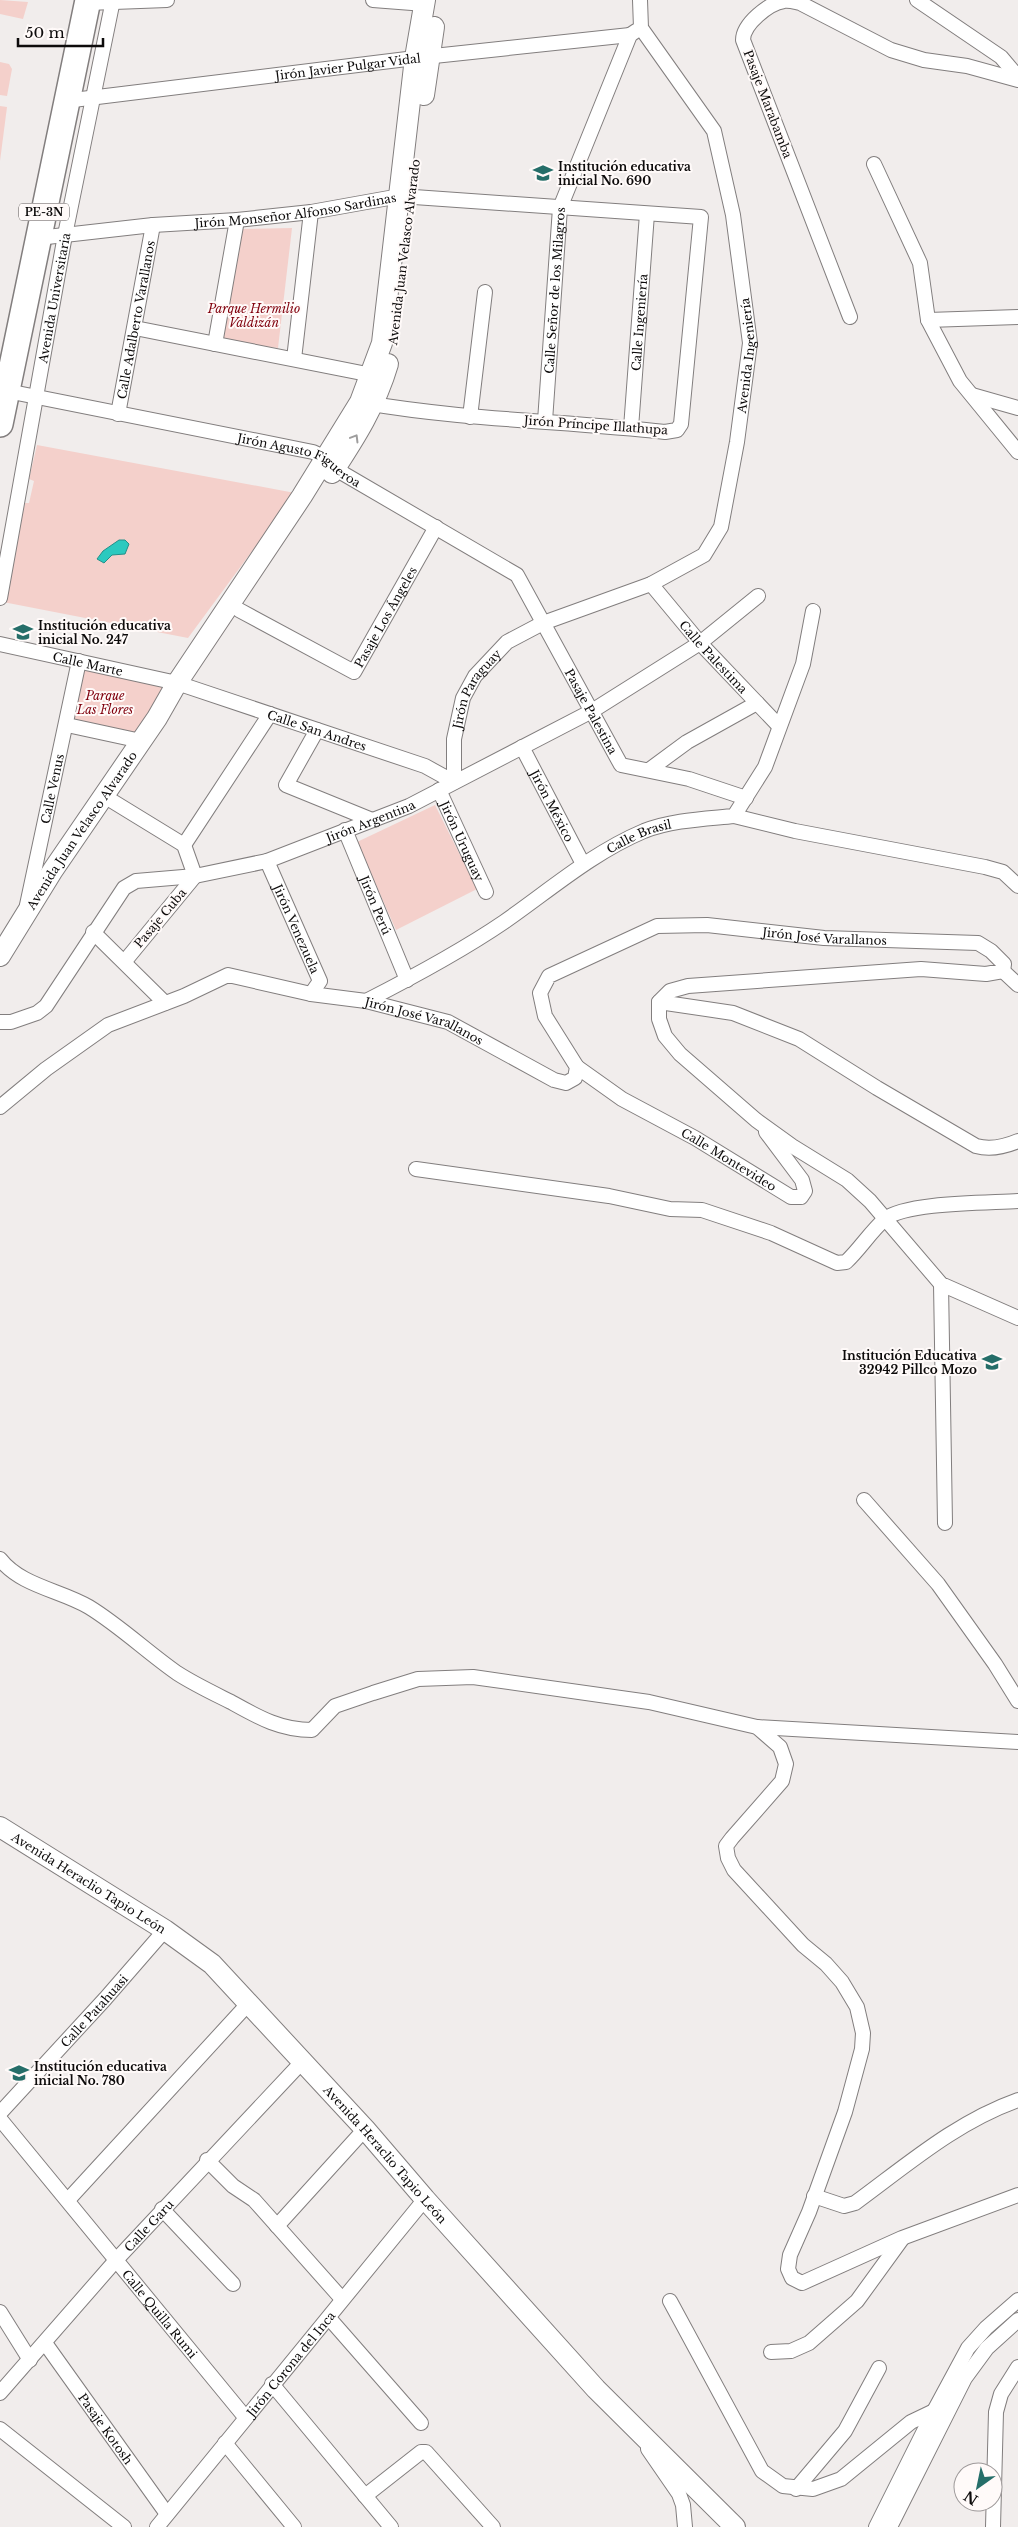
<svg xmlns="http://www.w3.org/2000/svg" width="1018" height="2527" font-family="'Libre Baskerville',serif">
  <rect width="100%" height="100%" fill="#f1edec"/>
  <g fill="#f4d0cb">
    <path d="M 0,0 L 28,2 L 23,19 L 0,14 Z"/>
    <path d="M 0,62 L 9,64 L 12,69 L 7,96 L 0,95 Z"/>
    <path d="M 0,106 L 7,107 L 0,161 Z"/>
    <path d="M 292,228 L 278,348 L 221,341 L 239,229 Z"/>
    <path d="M 37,445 L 295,493 L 188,638 L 3,602 L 25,503 L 29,503 L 34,481 L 29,479 Z"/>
    <path d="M 81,668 L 175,688 L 138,737 L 71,724 Z"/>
    <path d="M 435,805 L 477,889 L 396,930 L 357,842 Z"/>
  </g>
  <path fill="#2cc9bf" stroke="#239089" d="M 119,540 L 125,540 L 129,544 L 125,554 L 112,555 L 104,563 L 97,559 L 103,551 Z"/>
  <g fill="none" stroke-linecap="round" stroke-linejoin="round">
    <g stroke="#239089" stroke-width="3">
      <path d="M 991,2335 L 1007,2318"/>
      <path d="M 969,2359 L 978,2349"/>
    </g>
    <defs>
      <g id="street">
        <path d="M 373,0 L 425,4"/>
        <path d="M 917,0 L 1001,57 L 1018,77"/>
        <path d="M 87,3 L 167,0"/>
        <path id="s1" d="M 65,101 L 415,58 L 630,35"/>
        <path d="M 874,164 L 920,263 L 928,320 L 960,381 L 1018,452"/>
        <path id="s2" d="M 38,238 L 153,225 L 237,220 L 311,212 L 400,196 L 701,217 L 681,424 L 677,430 L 665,432 C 565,421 465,420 366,403"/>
        <path d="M 850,317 L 743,40 C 743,24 769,3 784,1 C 789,0 795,2 800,3 L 891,50 L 924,60 L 967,66 L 1018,80"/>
        <path d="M 928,320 L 1018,317"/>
        <path d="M 135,328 L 372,375"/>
        <path d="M 215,344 L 237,220"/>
        <path d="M 294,359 L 311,212"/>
        <path id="s3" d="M 7,391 L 313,452 L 326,458 L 344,474 L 517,575 L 621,765 L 689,779 L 746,798"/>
        <path d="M 972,395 L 1018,408"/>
        <path id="s4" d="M 118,414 L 153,225"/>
        <path d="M 470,417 L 485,292"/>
        <path id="s5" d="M 545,421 L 560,208 L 630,35 L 636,31"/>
        <path id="s6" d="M 631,428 L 647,214"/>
        <path id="s7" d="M 651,584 L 700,643 L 779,726"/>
        <path id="s8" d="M 0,598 L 65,235 L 113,0"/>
        <path id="s9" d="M 239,610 L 354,672 L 436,527"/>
        <path id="s10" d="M 0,644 L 177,683 L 425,766 L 454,782 L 454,739 L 463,698 L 475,676 L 507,642 L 543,623 L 651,584 L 704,555 L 721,527 L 737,442 L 750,343 L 733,215 L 714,131 L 641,28 L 640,0"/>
        <path d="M 67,725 L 141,741"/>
        <path d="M 317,730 L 286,785 L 372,820"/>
        <path id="s11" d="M 522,747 L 583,864"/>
        <path d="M 649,770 L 687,742 L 757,703"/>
        <path id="s12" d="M 439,790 L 486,892"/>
        <path d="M 104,796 L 184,845 L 195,876 L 125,961"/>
        <path d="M 734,816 L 795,831 L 985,867 L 1003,872 L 1018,886"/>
        <path id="s13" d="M 345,830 L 407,980"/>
        <path d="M 184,845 L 270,714"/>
        <path id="s14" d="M 267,861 L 320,981 L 311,994"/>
        <path id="s15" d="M 27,905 L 79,661"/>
        <path d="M 93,932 L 165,1003"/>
        <path d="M 1003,971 L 1018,985"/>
        <path id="s16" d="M 366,1001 C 413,977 460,952 504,922 C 550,890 592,853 644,831 C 672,820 704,819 734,816 L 765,767 L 803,664 L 813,611"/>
        <path d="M 659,1002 L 733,1013 L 799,1039 L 877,1088 L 976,1146 C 991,1150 1004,1147 1018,1141"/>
        <path id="s17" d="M 0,1022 L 11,1022 L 37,1013 L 46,1006 L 124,888 L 136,881 L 195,876 L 267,861 L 409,806 L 592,711 L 700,643 L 758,596"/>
        <path id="s18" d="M 577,1067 L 622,1099 L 695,1138 L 791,1197 L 801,1197 L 805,1191 L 802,1180 L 766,1132"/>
        <path id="s19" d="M 0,1107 L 46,1069 L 108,1025 L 184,996 L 228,975 L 311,994 L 366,1001 L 448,1022 L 554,1080 L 566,1083 L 575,1078 L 577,1067 L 545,1016 L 540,993 L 549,976 L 657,926 L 707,925 L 824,938 L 978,943 L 991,951 L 1004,964 L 1003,971 L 986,974 L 921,969 L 688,986 L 670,991 L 659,1002 L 659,1019 L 665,1036 L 680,1054 L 756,1120 L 792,1146 L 847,1180 L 870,1201 L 941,1284 L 1018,1318"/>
        <path d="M 416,1169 L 609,1196 L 670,1209 L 702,1210 L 771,1233 L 837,1263 L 846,1262 C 860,1249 871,1231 885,1219 C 906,1202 989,1203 1018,1201"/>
        <path d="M 941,1284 L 945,1523"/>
        <path d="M 864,1500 L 938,1584 L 995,1664 L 1018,1701"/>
        <path d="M 0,1559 C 21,1586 60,1590 89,1607 C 120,1626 147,1652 177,1673 C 194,1684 213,1693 231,1702 C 258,1717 280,1730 312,1730 L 335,1706 L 373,1693 L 418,1679 L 473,1677 L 649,1702 L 757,1727 L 780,1747 L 786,1764 L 782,1781 L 732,1838 L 726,1846 L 728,1858 L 734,1870 L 803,1945 L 826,1964 L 842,1982 L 857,2007 L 863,2033 L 862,2049 L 845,2112 L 809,2212 L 790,2255 L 788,2269 L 792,2278 L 802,2283 L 902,2238 L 1018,2195"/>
        <path d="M 757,1727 L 1018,1742"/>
        <path id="s20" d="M 0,2113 L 105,1999 L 165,1930"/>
        <path id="s21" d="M 0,2119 L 245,2417"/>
        <path d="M 207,2160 L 233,2186 L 254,2200 L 342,2299"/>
        <path d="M 814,2196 L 844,2206 L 855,2203 C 907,2165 956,2122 1018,2100"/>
        <path d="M 68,2200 L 248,2004"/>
        <path d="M 162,2209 L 233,2284"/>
        <path d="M 277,2226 L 365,2129"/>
        <path d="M 670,2301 L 762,2471 L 783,2486 L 813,2489 L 841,2479 L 911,2422 L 934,2411"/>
        <path d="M 0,2312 L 30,2360"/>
        <path d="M 329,2318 L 421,2423"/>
        <path id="s22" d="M 45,2343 L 167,2514"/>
        <path d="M 771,2352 L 791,2351 L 809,2343 L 857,2301 L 902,2239"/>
        <path d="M 272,2384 L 391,2527"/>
        <path id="s23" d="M 0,2393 L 117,2259 L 301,2063"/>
        <path d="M 0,2429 L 124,2527"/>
        <path d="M 225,2443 L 294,2527"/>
        <path d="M 648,2449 L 679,2494 L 683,2505 L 685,2527"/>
        <path d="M 796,2489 L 845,2431 L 879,2368"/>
        <path d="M 365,2496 L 421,2452 L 426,2452 L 493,2527"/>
        <path id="s24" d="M 157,2527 L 425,2199"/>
        <path d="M 876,2527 L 934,2411 L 968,2348 L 986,2328 L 1018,2300"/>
        <path d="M 890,2527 L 965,2378 L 987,2348 L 1018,2320"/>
        <path d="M 993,2527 L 996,2412 L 1001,2394 L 1018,2367"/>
      </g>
      <g id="secondary">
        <path d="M 424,95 L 434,27"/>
        <path d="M 332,473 C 355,438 376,405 388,364"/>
        <path id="s25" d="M 0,956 L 53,870 L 157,718 L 177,683 L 302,496 L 360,402 L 382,343 L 415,58 L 425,0"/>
        <path id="s26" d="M 0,1827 L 165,1930 L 212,1964 L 365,2129 L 425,2199 L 596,2389 L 735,2527"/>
      </g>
      <path id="highway" d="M 0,424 L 88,0"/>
    </defs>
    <use href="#street" stroke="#827e7e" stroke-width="16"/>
    <use href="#secondary" stroke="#827e7e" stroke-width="22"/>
    <use href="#highway" stroke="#827e7e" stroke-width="28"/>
    <use href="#street" stroke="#fff" stroke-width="14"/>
    <use href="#secondary" stroke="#fff" stroke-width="20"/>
    <use href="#highway" stroke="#fff" stroke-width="25"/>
  </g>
  <defs><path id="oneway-chevron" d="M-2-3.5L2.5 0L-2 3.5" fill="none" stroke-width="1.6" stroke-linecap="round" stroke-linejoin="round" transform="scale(1.25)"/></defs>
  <use stroke="#9e9d9d" href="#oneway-chevron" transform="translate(355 438) rotate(-59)"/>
  <defs>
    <symbol id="school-bare" viewBox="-9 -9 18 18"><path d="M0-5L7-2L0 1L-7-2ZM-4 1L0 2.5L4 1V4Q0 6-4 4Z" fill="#256e69" stroke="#fffaf9" stroke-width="2.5" paint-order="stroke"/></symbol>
  </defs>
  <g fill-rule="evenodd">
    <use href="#school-bare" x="529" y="159" width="28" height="28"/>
    <use href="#school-bare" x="9" y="618" width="28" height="28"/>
    <use href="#school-bare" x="978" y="1348" width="28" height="28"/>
    <use href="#school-bare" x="5" y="2059" width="28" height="28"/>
  </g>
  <g text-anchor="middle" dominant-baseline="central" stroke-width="4" stroke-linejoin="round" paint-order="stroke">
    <rect fill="#fffaf9" stroke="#565352" stroke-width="1" x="19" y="203.5" width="50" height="17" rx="4"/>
    <g font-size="11" font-weight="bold" fill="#0d0b0b">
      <text x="44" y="212">PE-3N</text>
    </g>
    <g font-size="12" fill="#0d0b0b" stroke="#fffaf9">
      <text stroke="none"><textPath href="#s1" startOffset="285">Jirón Javier Pulgar Vidal</textPath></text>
      <text transform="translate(768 104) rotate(69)">Pasaje Marabamba</text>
      <text stroke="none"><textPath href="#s2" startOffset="259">Jirón Monseñor Alfonso Sardinas</textPath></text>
      <text transform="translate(404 252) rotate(-83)">Avenida Juan Velasco Alvarado</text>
      <text stroke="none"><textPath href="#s5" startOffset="131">Calle Señor de los Milagros</textPath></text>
      <text stroke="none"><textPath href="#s8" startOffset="305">Avenida Universitaria</textPath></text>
      <text stroke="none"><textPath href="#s4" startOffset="96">Calle Adalberto Varallanos</textPath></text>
      <text stroke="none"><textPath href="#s6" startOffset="106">Calle Ingeniería</textPath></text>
      <text stroke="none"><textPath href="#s10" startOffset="1055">Avenida Ingeniería</textPath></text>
      <text transform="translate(596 425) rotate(4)">Jirón Príncipe Illathupa</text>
      <text stroke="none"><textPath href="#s3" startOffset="302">Jirón Agusto Figueroa</textPath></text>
      <text stroke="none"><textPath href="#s9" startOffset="194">Pasaje Los Ángeles</textPath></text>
      <text stroke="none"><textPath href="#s7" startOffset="96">Calle Palestima</textPath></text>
      <text stroke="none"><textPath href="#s10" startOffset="90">Calle Marte</textPath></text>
      <text stroke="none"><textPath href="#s10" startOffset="575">Jirón Paraguay</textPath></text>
      <text stroke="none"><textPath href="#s3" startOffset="706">Pasaje Palestina</textPath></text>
      <text stroke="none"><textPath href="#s10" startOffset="329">Calle San Andres</textPath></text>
      <text stroke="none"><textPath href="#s15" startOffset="119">Calle Venus</textPath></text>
      <text stroke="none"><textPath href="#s11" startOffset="66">Jirón México</textPath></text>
      <text stroke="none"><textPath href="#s17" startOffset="449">Jirón Argentina</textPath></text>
      <text stroke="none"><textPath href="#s25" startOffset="150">Avenida Juan Velasco Alvarado</textPath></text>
      <text stroke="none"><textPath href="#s16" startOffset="320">Calle Brasil</textPath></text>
      <text stroke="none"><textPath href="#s12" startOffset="56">Jirón Uruguay</textPath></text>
      <text stroke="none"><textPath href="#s13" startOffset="81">Jirón Perú</textPath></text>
      <text transform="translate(160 918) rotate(-50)">Pasaje Cuba</text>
      <text stroke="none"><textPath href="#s14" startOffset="74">Jirón Venezuela</textPath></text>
      <text stroke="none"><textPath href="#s19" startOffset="1036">Jirón José Varallanos</textPath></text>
      <text stroke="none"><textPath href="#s19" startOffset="468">Jirón José Varallanos</textPath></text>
      <text stroke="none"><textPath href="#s18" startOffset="178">Calle Montevideo</textPath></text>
      <text stroke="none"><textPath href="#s26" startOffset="105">Avenida Heraclio Tapio León</textPath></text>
      <text stroke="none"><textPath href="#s20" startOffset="139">Calle Patahuasi</textPath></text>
      <text stroke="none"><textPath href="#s26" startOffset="510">Avenida Heraclio Tapio León</textPath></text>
      <text stroke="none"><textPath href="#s23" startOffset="224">Calle Garu</textPath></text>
      <text stroke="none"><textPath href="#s21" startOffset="252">Calle Quilla Rumi</textPath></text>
      <text stroke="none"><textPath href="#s24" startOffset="211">Jirón Corona del Inca</textPath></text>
      <text stroke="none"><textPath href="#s22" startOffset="105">Pasaje Kotosh</textPath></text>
    </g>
    <g font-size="12" font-weight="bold" fill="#0d0b0b" stroke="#fffaf9" text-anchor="start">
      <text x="558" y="166">Institución educativa<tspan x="558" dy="14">inicial No. 690</tspan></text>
      <text x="38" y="625">Institución educativa<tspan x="38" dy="14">inicial No. 247</tspan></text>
      <text x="977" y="1355" text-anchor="end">Institución Educativa<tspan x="977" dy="14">32942 Pillco Mozo</tspan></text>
      <text x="34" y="2066">Institución educativa<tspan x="34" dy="14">inicial No. 780</tspan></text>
    </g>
    <g font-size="12" font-style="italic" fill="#80000d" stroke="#fffaf9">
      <text x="254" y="308">Parque Hermilio<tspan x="254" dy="14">Valdizán</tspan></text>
      <text x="105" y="695">Parque<tspan x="105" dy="14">Las Flores</tspan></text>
    </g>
  </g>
  <g transform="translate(978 2487) rotate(213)"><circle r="24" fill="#fffaf9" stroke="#9e9a9a"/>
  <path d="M0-4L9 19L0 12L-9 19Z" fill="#256e69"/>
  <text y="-8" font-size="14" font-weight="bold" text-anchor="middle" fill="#0d0b0b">N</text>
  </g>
  <path d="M18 38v8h85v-8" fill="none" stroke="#0d0b0b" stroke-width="2.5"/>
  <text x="25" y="38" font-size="15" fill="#0d0b0b" stroke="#fffaf9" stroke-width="4" paint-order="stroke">50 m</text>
</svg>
